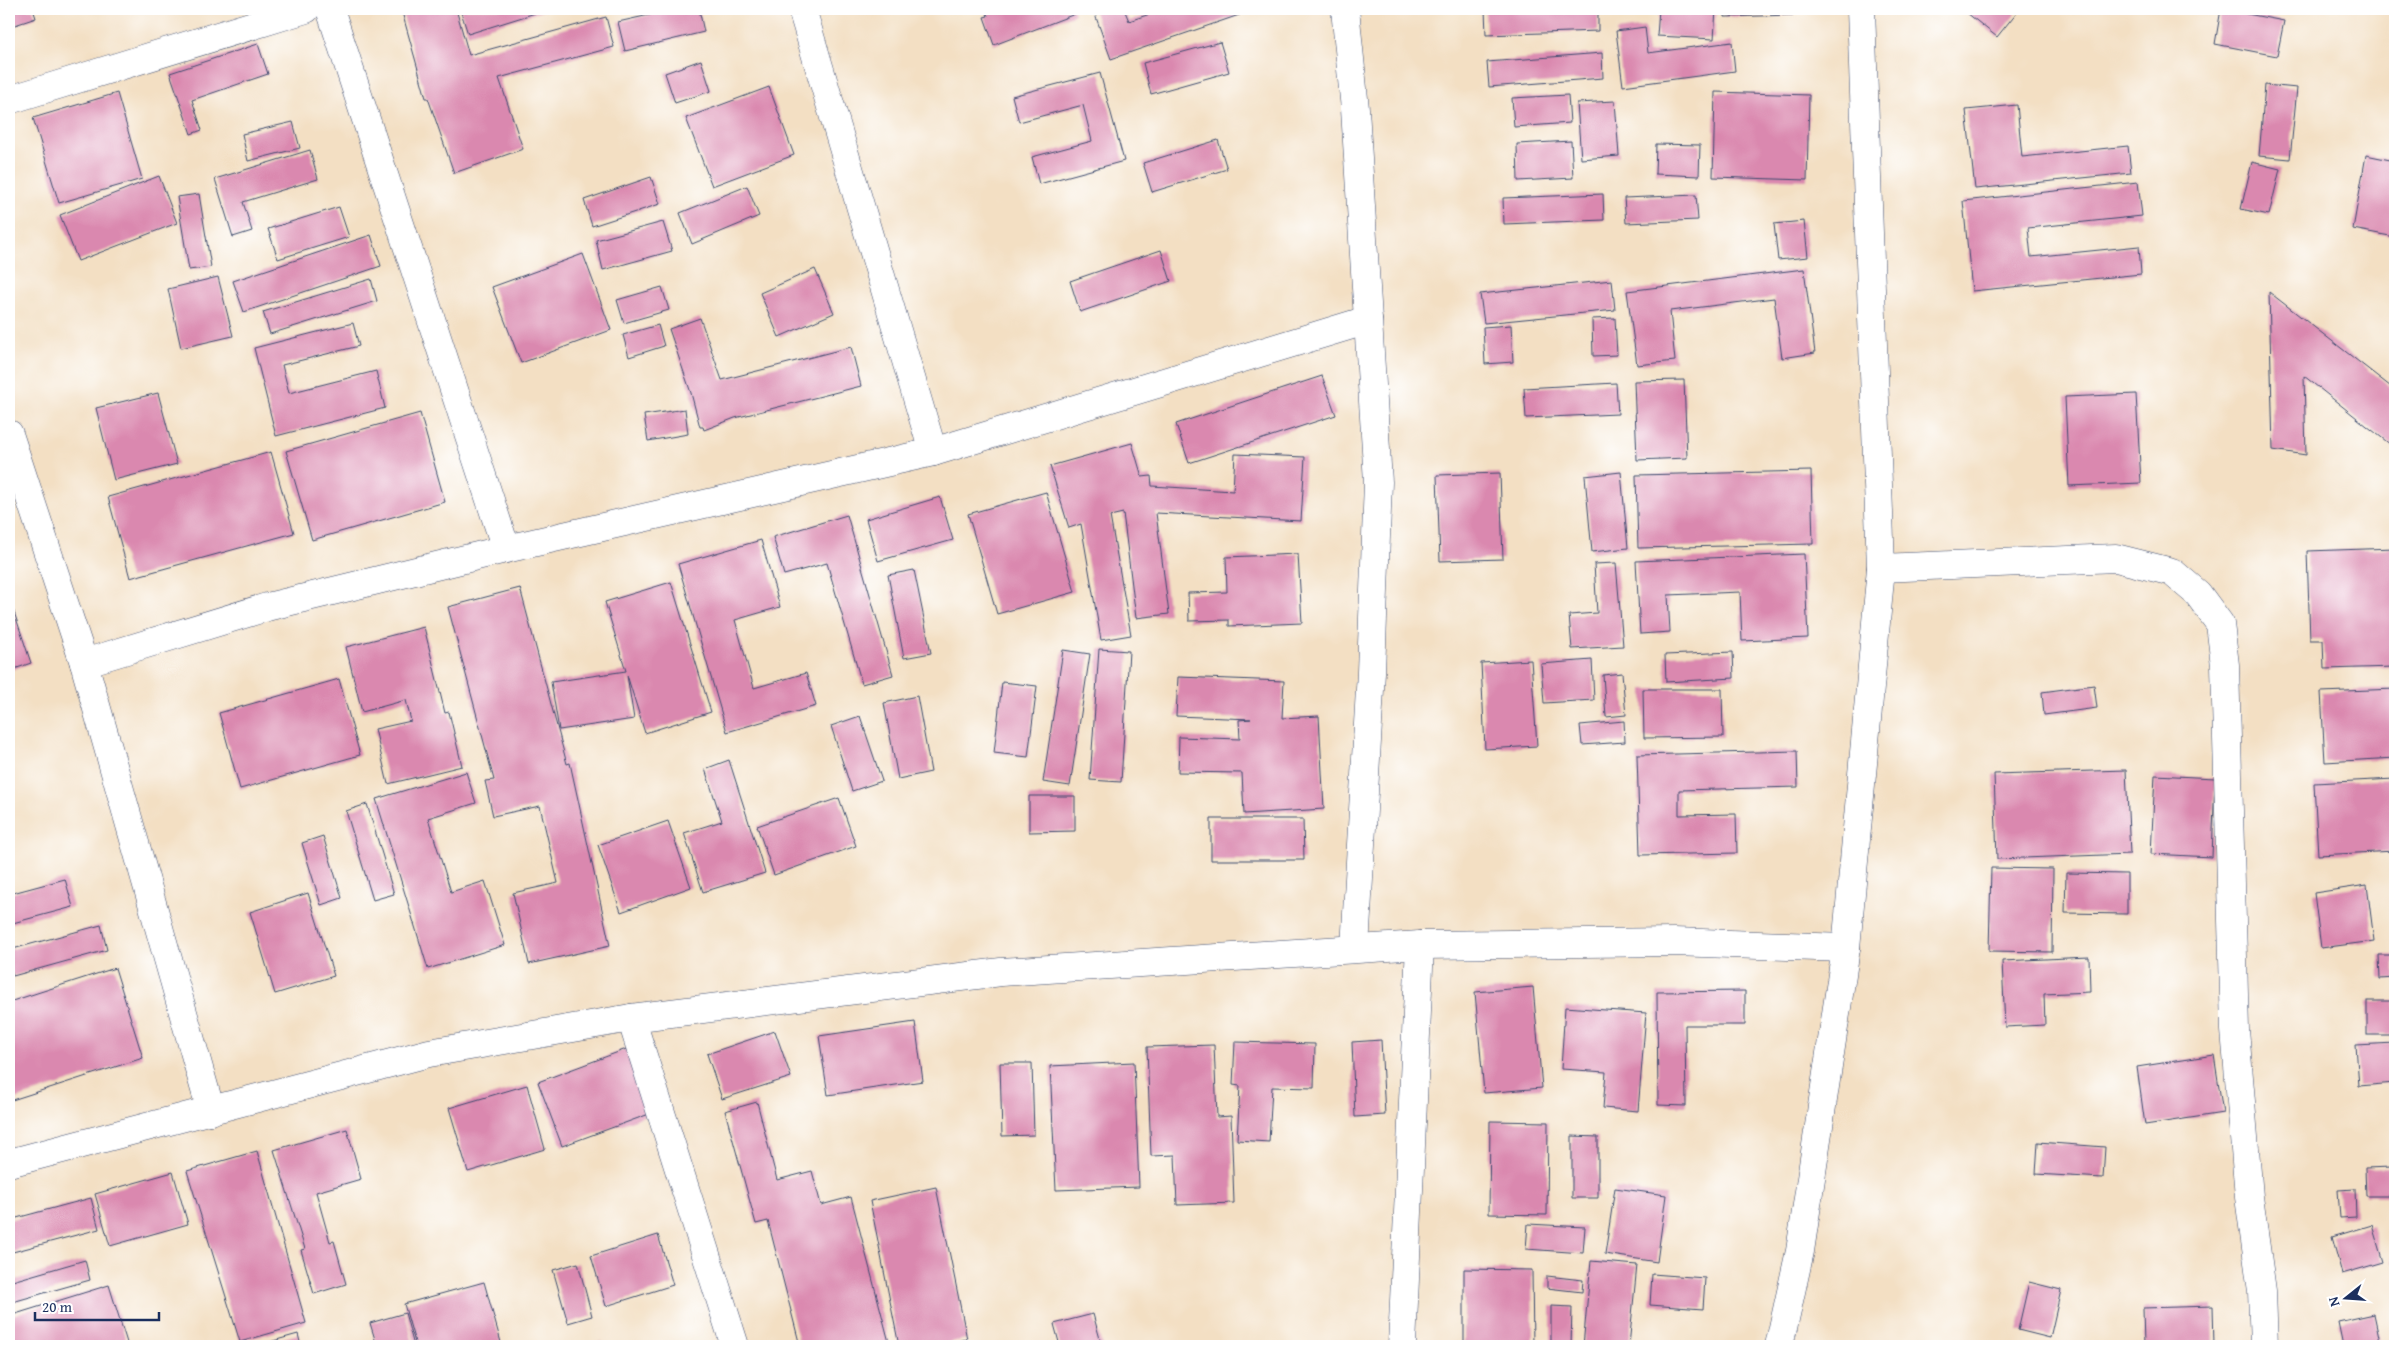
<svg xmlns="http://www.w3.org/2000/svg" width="2404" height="1355" font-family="'Gentium Book Plus',serif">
  <rect width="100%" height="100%" fill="#fff"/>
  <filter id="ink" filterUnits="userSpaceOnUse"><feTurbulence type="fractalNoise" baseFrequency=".02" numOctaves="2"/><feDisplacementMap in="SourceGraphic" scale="10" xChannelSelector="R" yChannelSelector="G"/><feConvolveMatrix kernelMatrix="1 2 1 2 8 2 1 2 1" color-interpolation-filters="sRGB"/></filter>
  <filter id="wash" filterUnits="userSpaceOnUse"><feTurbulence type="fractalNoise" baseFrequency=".0096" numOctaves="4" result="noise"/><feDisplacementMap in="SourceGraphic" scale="20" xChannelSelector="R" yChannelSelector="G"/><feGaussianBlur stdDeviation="1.12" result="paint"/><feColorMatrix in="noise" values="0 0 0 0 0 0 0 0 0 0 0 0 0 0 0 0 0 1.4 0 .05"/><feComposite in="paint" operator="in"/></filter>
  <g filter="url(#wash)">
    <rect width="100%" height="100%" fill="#f3dfc3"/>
    <g id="blocks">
      <g fill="#da88af">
        <path d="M 9,9 L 33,9 L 36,18 L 9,27 Z"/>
        <path d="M 414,9 L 456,9 L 469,55 L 606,17 L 614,47 L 499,78 L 523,149 L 454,173 L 428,98 L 426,98 L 402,12 Z"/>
        <path d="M 460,9 L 548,9 L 468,34 Z"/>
        <path d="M 676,9 L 699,9 L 704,32 L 625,51 L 618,22 Z"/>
        <path d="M 985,9 L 1073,9 L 1075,14 L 994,45 L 984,17 L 988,16 Z"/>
        <path d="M 1093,9 L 1124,9 L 1129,21 L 1165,9 L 1240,9 L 1242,14 L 1111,59 Z"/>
        <path d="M 1485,9 L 1598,9 L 1598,31 L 1486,35 Z"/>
        <path d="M 1659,9 L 1716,9 L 1714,39 L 1657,36 Z"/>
        <path d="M 1725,9 L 1793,9 L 1793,15 L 1725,17 Z"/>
        <path d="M 1962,9 L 2013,9 L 2017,12 L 1997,37 Z"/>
        <path d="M 2221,9 L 2284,21 L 2277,56 L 2215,44 Z"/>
        <path d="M 1645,27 L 1648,53 L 1732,42 L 1735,71 L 1623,86 L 1616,31 Z"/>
        <path d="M 1220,42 L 1229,72 L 1151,94 L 1143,63 Z"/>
        <path d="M 258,44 L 268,74 L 192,100 L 202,130 L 191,134 L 170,73 Z"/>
        <path d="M 1602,53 L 1603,78 L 1489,87 L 1487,62 Z"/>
        <path d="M 701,60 L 711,91 L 675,103 L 665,73 Z"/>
        <path d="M 1100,73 L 1124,161 L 1039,184 L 1032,157 L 1092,141 L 1083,105 L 1019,122 L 1012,96 Z"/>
        <path d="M 2265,85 L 2297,88 L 2290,159 L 2259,156 Z"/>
        <path d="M 769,87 L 794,155 L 712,186 L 686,118 Z"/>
        <path d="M 1715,92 L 1809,95 L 1807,180 L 1713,177 Z"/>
        <path d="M 117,93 L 142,179 L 59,203 L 33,118 Z"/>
        <path d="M 1568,95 L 1570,123 L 1514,127 L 1512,98 Z"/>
        <path d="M 1615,101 L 1619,156 L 1581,159 L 1577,103 Z"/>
        <path d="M 2017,105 L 2022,157 L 2128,146 L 2131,173 L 1975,189 L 1966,110 Z"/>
        <path d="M 293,122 L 300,148 L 248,161 L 242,134 Z"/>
        <path d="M 1218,140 L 1227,169 L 1152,192 L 1143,163 Z"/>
        <path d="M 1571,141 L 1573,178 L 1518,181 L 1517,144 Z"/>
        <path d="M 1656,144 L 1700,145 L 1699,176 L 1655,174 Z"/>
        <path d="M 310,150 L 318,179 L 243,202 L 252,231 L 233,237 L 215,179 Z"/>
        <path d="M 2366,155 L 2395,161 L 2395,237 L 2353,229 Z"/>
        <path d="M 2252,162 L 2280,169 L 2269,215 L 2241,209 Z"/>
        <path d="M 159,176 L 177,223 L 78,261 L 60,215 Z"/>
        <path d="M 651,177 L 660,204 L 592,226 L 584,200 Z"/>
        <path d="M 2138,182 L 2142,216 L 2028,228 L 2031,257 L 2139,246 L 2141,274 L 1972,291 L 1963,201 Z"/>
        <path d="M 747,186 L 759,216 L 692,244 L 680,213 Z"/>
        <path d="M 199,194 L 211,267 L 189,270 L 177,197 Z"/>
        <path d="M 1603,194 L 1604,220 L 1504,224 L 1503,198 Z"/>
        <path d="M 1696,195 L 1698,220 L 1626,223 L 1624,198 Z"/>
        <path d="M 339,207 L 349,237 L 278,259 L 268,229 Z"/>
        <path d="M 1804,221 L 1808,257 L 1778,260 L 1774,224 Z"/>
        <path d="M 663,222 L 672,251 L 603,270 L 596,240 Z"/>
        <path d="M 371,235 L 381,266 L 244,312 L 233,281 Z"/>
        <path d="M 1161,250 L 1171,281 L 1080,312 L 1070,281 Z"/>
        <path d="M 583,254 L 611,330 L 521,363 L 492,287 Z"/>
        <path d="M 815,269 L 834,313 L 779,337 L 760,293 Z"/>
        <path d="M 1804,269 L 1815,353 L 1782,358 L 1774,298 L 1670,311 L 1675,361 L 1637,365 L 1627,291 Z"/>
        <path d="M 218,277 L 233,336 L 181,348 L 168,289 Z"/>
        <path d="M 371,279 L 377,301 L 270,334 L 263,312 Z"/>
        <path d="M 1612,280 L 1615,310 L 1484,323 L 1480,294 Z"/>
        <path d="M 662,287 L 669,310 L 624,323 L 617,300 Z"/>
        <path d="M 2269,292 L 2395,390 L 2395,440 L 2391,445 L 2304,376 L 2306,455 L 2273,450 Z"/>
        <path d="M 700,318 L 722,380 L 851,347 L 861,386 L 735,418 L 704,430 L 703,427 L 700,427 L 691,393 L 669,329 Z"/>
        <path d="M 1615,318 L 1617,355 L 1593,356 L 1592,319 Z"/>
        <path d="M 353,323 L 359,346 L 282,365 L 289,393 L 376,371 L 385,408 L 276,436 L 254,348 Z"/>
        <path d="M 658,325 L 664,346 L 629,357 L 623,335 Z"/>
        <path d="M 1511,325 L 1513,362 L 1485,364 L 1483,327 Z"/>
        <path d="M 1322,376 L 1336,415 L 1189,463 L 1176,424 Z"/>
        <path d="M 1684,380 L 1687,458 L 1637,460 L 1634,381 Z"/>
        <path d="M 1616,383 L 1618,414 L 1526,418 L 1524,388 Z"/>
        <path d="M 158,393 L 177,464 L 114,480 L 96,408 Z"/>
        <path d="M 2136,394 L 2141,483 L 2069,486 L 2065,397 Z"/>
        <path d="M 685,409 L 688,434 L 648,441 L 644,415 Z"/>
        <path d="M 420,413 L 445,502 L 312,540 L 286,451 Z"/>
        <path d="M 1132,443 L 1142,477 L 1151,476 L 1152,486 L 1233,491 L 1235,454 L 1305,457 L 1301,521 L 1156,513 L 1169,614 L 1136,618 L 1123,513 L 1110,516 L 1131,635 L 1101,640 L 1081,524 L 1069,528 L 1050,466 Z"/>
        <path d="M 271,452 L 294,533 L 130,578 L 108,497 Z"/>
        <path d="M 1811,471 L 1813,544 L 1638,548 L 1636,475 Z"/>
        <path d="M 1621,472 L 1628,548 L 1592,552 L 1585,476 Z"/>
        <path d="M 1500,473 L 1503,559 L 1440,561 L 1437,475 Z"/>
        <path d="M 1046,492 L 1075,592 L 997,614 L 968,514 Z"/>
        <path d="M 940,497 L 953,540 L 878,561 L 866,519 Z"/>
        <path d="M 847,515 L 893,675 L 862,684 L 827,563 L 784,575 L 773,537 Z"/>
        <path d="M 761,540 L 780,607 L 735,620 L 754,688 L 806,673 L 816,706 L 727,732 L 678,564 Z"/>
        <path d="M 2395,548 L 2395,667 L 2324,669 L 2323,640 L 2310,640 L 2307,551 Z"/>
        <path d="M 1298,554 L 1302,623 L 1229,626 L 1229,620 L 1189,621 L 1188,593 L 1227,592 L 1226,557 Z"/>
        <path d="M 1804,554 L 1808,638 L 1742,641 L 1740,592 L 1668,595 L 1670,632 L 1640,634 L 1636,561 Z"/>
        <path d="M 1616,563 L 1623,646 L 1572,649 L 1569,615 L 1597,613 L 1594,564 Z"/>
        <path d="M 914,570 L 931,653 L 904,658 L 888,575 Z"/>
        <path d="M 671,582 L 711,712 L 645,733 L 627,675 L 634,719 L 559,730 L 551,682 L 626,671 L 605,602 Z"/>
        <path d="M 520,588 L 567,764 L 570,763 L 610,946 L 529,964 L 513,893 L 558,883 L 540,806 L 493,816 L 485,781 L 494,780 L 448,607 Z"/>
        <path d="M 9,597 L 31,663 L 9,671 Z"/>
        <path d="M 424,627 L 445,713 L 449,712 L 462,766 L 388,784 L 375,729 L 411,721 L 406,700 L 362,712 L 346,647 Z"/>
        <path d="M 1099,649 L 1129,651 L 1121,782 L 1090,780 Z"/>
        <path d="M 1063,650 L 1090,654 L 1070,786 L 1043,782 Z"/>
        <path d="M 1733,652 L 1734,678 L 1666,682 L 1665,655 Z"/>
        <path d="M 1531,660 L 1537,746 L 1485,749 L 1481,663 Z"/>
        <path d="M 1592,660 L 1594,700 L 1544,703 L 1541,664 Z"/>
        <path d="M 1622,673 L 1626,715 L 1606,717 L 1603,675 Z"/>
        <path d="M 1178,677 L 1284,681 L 1282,718 L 1319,716 L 1324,809 L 1244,814 L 1242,773 L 1178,772 L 1179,737 L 1240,739 L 1239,720 L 1251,719 L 1176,716 Z"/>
        <path d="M 339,679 L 360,755 L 240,789 L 219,713 Z"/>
        <path d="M 1002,682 L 1037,686 L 1028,757 L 994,753 Z"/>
        <path d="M 2094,685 L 2097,708 L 2044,715 L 2042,692 Z"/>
        <path d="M 1643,689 L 1722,689 L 1723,737 L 1644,738 Z"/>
        <path d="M 2395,689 L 2395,758 L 2325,762 L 2321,692 Z"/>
        <path d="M 917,696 L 931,772 L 898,779 L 884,703 Z"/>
        <path d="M 860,716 L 882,781 L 852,791 L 831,726 Z"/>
        <path d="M 1624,721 L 1625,742 L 1582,745 L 1580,725 Z"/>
        <path d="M 1797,751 L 1798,787 L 1679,790 L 1679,815 L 1736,814 L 1737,853 L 1640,855 L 1637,755 Z"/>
        <path d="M 729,760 L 765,873 L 703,892 L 684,833 L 722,821 L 705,769 Z"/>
        <path d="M 2126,770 L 2130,854 L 1997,859 L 1994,774 Z"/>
        <path d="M 466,772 L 476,803 L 428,818 L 451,892 L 485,881 L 505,945 L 428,969 L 376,799 Z"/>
        <path d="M 2155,775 L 2215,778 L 2212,857 L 2151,854 Z"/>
        <path d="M 2395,779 L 2395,851 L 2318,855 L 2314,783 Z"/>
        <path d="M 1029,796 L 1075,796 L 1075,831 L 1029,832 Z"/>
        <path d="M 839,798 L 856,846 L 774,875 L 757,826 Z"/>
        <path d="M 367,804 L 394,894 L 373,900 L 346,811 Z"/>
        <path d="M 1211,819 L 1303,819 L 1304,860 L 1211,860 Z"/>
        <path d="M 668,821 L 691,887 L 621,912 L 598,845 Z"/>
        <path d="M 323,836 L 342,898 L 321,905 L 302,843 Z"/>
        <path d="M 1991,868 L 2053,869 L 2052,952 L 1989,951 Z"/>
        <path d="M 2066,873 L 2127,874 L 2127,914 L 2065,913 Z"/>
        <path d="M 65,879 L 73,907 L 9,924 L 9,894 Z"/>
        <path d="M 2367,885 L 2374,941 L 2321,948 L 2314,893 Z"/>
        <path d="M 308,893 L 334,976 L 275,994 L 250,912 Z"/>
        <path d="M 101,925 L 107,950 L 13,976 L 9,962 L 9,950 Z"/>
        <path d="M 2379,955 L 2395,955 L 2395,978 L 2380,979 Z"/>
        <path d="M 2089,957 L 2090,992 L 2044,994 L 2045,1025 L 2005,1027 L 2002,961 Z"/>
        <path d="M 115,968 L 143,1058 L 9,1101 L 9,1002 Z"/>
        <path d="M 1533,987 L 1542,1088 L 1484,1093 L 1475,992 Z"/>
        <path d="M 1745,991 L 1745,1025 L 1685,1025 L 1686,1106 L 1658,1105 L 1657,992 Z"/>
        <rect x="2367" y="1001" width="28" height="34"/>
        <path d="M 1565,1007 L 1646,1013 L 1638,1111 L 1603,1108 L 1606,1072 L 1561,1069 Z"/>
        <path d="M 915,1022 L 923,1081 L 828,1095 L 819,1036 Z"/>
        <path d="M 775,1031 L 791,1077 L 722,1099 L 707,1054 Z"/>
        <path d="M 1381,1040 L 1385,1115 L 1355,1117 L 1352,1042 Z"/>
        <path d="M 1235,1042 L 1315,1044 L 1314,1088 L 1272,1087 L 1269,1142 L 1237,1140 L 1240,1086 L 1233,1085 Z"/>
        <path d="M 2395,1043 L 2395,1083 L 2359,1086 L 2356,1045 Z"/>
        <path d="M 1214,1045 L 1217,1117 L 1231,1116 L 1234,1203 L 1177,1205 L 1175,1155 L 1151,1156 L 1147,1047 Z"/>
        <path d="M 629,1048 L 652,1113 L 562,1146 L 538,1082 Z"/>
        <path d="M 2214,1055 L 2223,1113 L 2145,1125 L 2137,1067 Z"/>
        <path d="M 1134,1062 L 1139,1187 L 1056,1190 L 1050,1066 Z"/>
        <path d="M 1000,1063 L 1032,1063 L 1034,1135 L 1002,1136 Z"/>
        <path d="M 527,1085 L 545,1149 L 468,1172 L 449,1108 Z"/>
        <path d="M 757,1102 L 777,1180 L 812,1171 L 821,1205 L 851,1197 L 890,1346 L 800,1346 L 768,1221 L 756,1224 L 725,1111 Z"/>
        <path d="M 1490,1121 L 1548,1122 L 1547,1215 L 1489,1214 Z"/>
        <path d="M 347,1129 L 361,1179 L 316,1192 L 330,1242 L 334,1241 L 346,1284 L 314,1294 L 301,1250 L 305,1249 L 274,1150 Z"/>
        <path d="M 1572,1136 L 1598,1137 L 1598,1198 L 1572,1198 Z"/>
        <path d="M 2038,1142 L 2105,1147 L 2103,1178 L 2036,1174 Z"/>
        <path d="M 257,1151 L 306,1323 L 240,1342 L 187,1171 Z"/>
        <path d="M 2392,1167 L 2394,1196 L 2366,1196 L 2365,1168 Z"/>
        <path d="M 173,1172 L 188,1224 L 110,1246 L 95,1194 Z"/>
        <path d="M 936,1187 L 967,1339 L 930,1346 L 899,1346 L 870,1201 Z"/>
        <path d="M 1615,1188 L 1666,1195 L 1657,1262 L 1605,1254 Z"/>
        <path d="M 2355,1189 L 2356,1217 L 2340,1218 L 2338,1190 Z"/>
        <path d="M 91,1198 L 99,1229 L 9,1253 L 9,1220 Z"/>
        <path d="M 1528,1224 L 1585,1227 L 1583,1253 L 1526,1249 Z"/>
        <path d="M 2372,1225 L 2383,1262 L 2342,1274 L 2332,1237 Z"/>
        <path d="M 2393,1234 L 2395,1234 L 2395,1263 L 2392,1263 Z"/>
        <path d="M 658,1235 L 673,1285 L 606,1306 L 591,1256 Z"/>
        <path d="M 85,1260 L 90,1280 L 9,1303 L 9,1282 Z"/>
        <path d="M 1591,1261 L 1637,1265 L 1629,1346 L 1583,1346 Z"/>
        <path d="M 578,1263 L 592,1316 L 568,1323 L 553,1270 Z"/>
        <path d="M 1464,1269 L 1532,1270 L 1533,1346 L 1464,1346 Z"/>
        <path d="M 1652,1274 L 1705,1278 L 1703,1309 L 1650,1305 Z"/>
        <path d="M 1547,1276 L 1583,1280 L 1582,1292 L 1547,1288 Z"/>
        <path d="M 484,1282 L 502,1346 L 416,1346 L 404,1304 Z"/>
        <path d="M 2029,1282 L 2061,1290 L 2050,1338 L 2018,1330 Z"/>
        <path d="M 109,1285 L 128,1346 L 9,1346 L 9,1316 Z"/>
        <path d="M 1551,1306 L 1572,1307 L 1571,1346 L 1551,1346 Z"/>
        <path d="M 2213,1306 L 2214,1346 L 2144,1346 L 2143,1308 Z"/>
        <path d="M 405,1313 L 414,1346 L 377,1346 L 370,1323 Z"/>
        <path d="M 1093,1314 L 1102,1346 L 1060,1346 L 1054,1324 Z"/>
        <path d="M 2374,1314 L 2381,1346 L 2343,1346 L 2338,1322 Z"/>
        <path d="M 298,1334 L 301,1346 L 255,1346 Z"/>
        <path d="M 602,1341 L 604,1346 L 588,1346 Z"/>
      </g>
    </g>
  </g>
  <g filter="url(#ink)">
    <use href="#blocks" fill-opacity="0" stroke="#3b496d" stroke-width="1"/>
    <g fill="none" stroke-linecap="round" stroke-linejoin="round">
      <defs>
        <g id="street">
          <path d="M 330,9 L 506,549"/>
          <path d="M 802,9 L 933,452"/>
          <path d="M 1345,9 L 1355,109 L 1378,482 L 1371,672 L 1355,948"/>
          <path d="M 9,100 L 306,9"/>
          <path d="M 9,434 L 84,663 L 211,1111"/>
          <path d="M 1881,568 L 2116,558 L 2172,572 L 2198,594 L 2220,624 L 2225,665 L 2235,1030 L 2249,1197 L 2262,1291 L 2264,1346"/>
          <path d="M 84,663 L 267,607 L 506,549 L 933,452 L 1368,320"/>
          <path d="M 631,1018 L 735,1346"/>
          <path d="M 9,1163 L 429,1053 L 631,1018 L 1001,972 L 1420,945 L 1674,942 L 1846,948"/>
          <path d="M 1402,1346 L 1420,945"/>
          <path d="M 1779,1346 L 1800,1251 L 1846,948 L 1881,568 L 1861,9"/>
        </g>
      </defs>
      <use href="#street" stroke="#3b496d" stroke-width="29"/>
      <use href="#street" stroke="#fff" stroke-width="28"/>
    </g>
  </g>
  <rect width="2404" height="1355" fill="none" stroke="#fff" stroke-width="30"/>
  <g transform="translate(2346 1298) rotate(253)" stroke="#ffffff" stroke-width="4" paint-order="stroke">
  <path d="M0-4L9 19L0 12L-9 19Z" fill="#1b2f5e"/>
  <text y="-8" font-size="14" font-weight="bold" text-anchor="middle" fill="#1b2f5e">N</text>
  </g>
  <path d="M35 1312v8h124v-8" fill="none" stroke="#1b2f5e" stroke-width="2.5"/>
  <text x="42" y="1312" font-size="15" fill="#1b2f5e" stroke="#ffffff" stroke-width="4" paint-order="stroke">20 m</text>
</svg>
